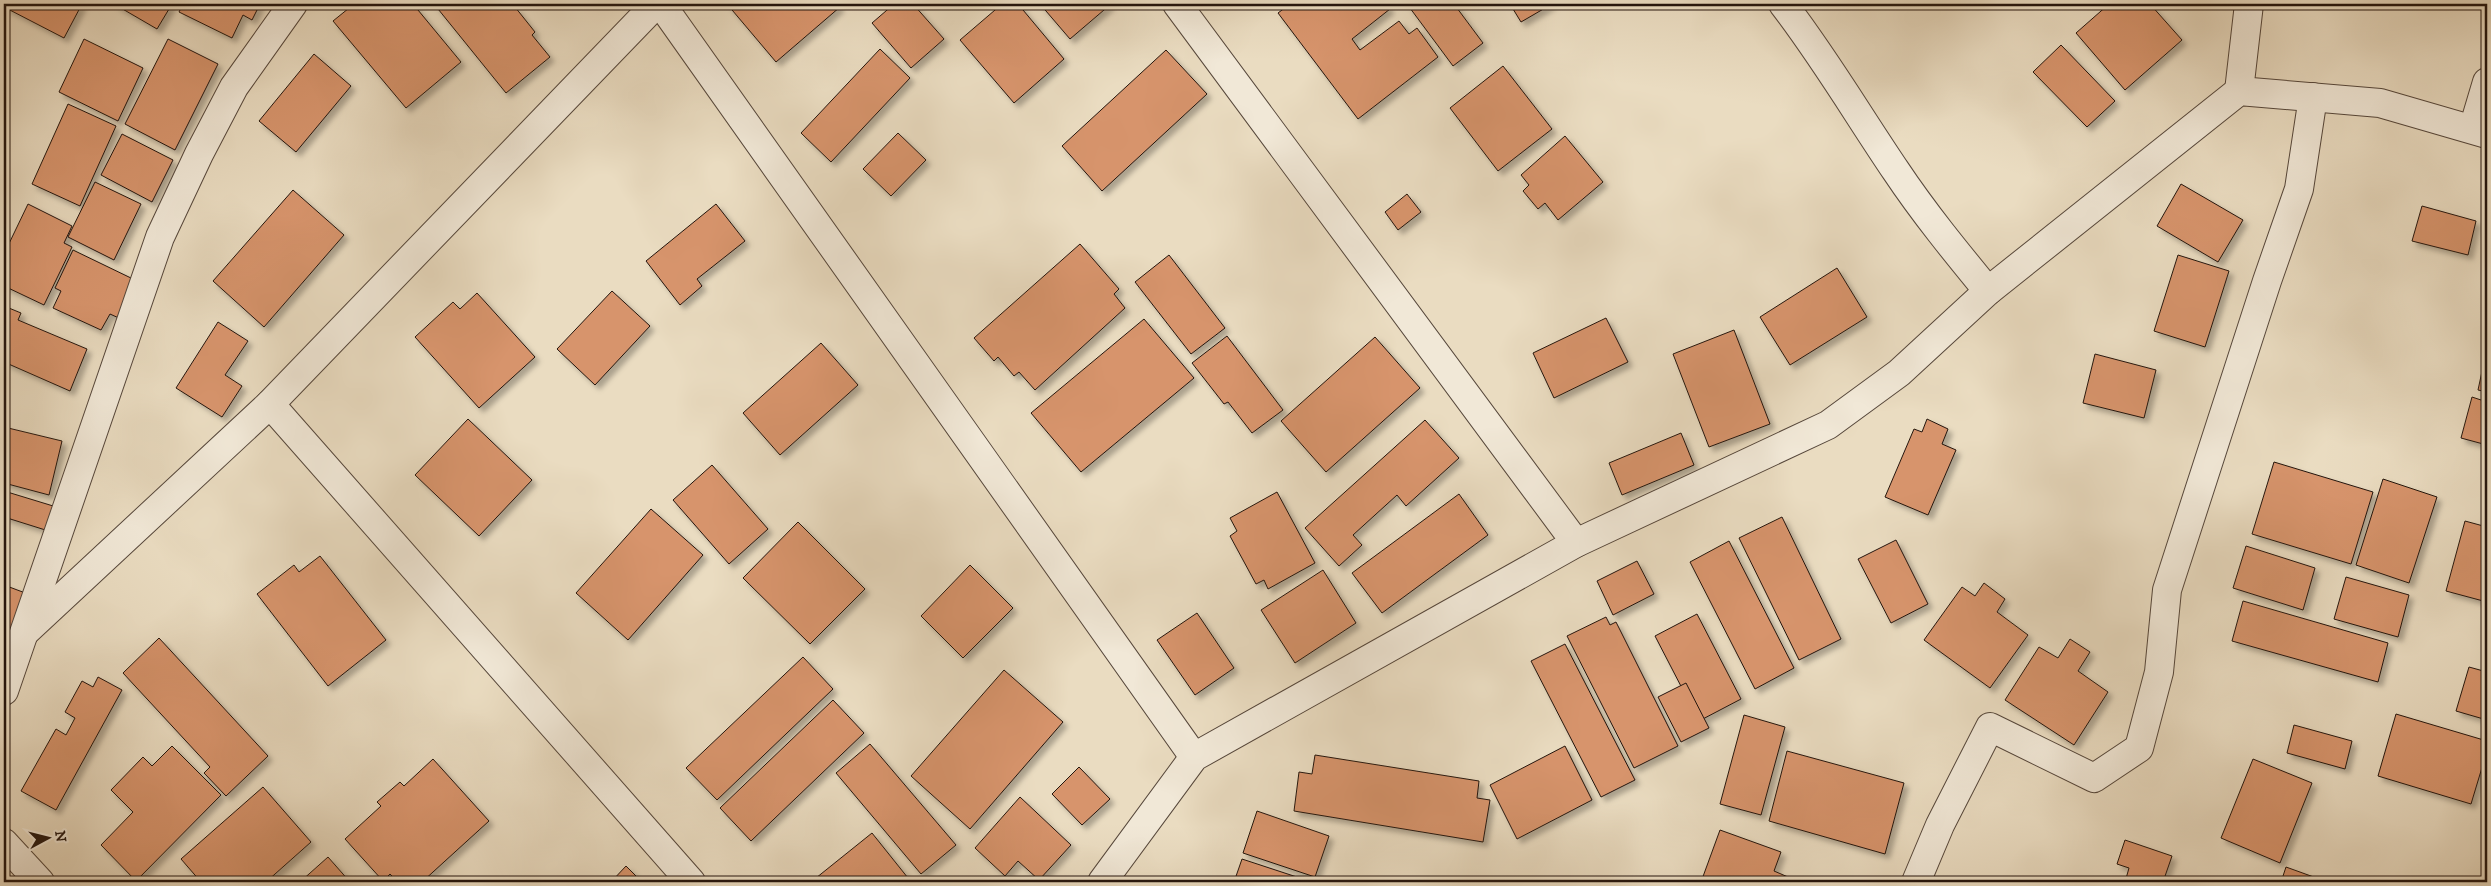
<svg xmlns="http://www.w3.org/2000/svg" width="2491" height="886" font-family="'IM FELL DW Pica',serif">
  <defs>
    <filter id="shadow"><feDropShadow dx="4.5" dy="4.5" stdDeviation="2.5" flood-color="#0004"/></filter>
  </defs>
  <rect width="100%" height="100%" fill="#eadcc1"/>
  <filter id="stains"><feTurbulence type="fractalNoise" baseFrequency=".004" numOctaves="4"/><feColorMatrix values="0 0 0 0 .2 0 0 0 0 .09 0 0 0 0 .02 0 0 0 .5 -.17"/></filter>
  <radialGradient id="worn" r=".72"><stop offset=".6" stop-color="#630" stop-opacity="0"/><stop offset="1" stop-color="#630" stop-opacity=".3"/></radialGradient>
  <g fill="#d7946c" stroke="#24150e" filter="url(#shadow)">
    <path d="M 4,4 L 82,4 L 64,38 L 4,7 Z"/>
    <path d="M 114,4 L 172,4 L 157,29 Z"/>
    <path d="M 183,4 L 260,4 L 252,20 L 243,15 L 232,38 L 179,12 Z"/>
    <path d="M 354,4 L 413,4 L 461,62 L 406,108 L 333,21 Z"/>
    <path d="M 434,4 L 507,4 L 512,10 L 515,7 L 535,32 L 532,35 L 550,57 L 506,93 Z"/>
    <path d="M 727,4 L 837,4 L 840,7 L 776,62 Z"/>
    <path d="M 894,4 L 913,4 L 944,39 L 911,68 L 872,23 Z"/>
    <path d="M 1002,4 L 1018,4 L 1064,59 L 1014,103 L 960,40 Z"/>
    <path d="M 1040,4 L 1111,4 L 1070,39 Z"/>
    <path d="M 1290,4 L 1386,4 L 1390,9 L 1352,39 L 1360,50 L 1399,21 L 1409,34 L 1417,28 L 1438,57 L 1358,119 L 1278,13 Z"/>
    <path d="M 1407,4 L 1454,4 L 1483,43 L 1453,66 Z"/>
    <path d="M 1510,4 L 1552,4 L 1521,22 Z"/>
    <path d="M 2109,4 L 2150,4 L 2182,40 L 2125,90 L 2076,33 Z"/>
    <path d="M 84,39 L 143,68 L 118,121 L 59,92 Z"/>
    <path d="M 168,39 L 218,64 L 175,150 L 125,124 Z"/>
    <path d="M 2061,45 L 2115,101 L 2087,127 L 2033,72 Z"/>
    <path d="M 880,49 L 910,78 L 831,162 L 801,133 Z"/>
    <path d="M 1166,50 L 1207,94 L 1102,191 L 1062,146 Z"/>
    <path d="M 314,54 L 351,86 L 296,152 L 259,121 Z"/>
    <path d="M 1503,66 L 1552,129 L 1498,171 L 1450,108 Z"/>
    <path d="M 68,104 L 116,126 L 80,206 L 32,184 Z"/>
    <path d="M 898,133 L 926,160 L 891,196 L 863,169 Z"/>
    <path d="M 122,134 L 173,160 L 152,202 L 101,175 Z"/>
    <path d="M 1565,136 L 1603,182 L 1558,220 L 1545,203 L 1538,209 L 1523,191 L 1529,185 L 1521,175 Z"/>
    <path d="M 95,182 L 141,204 L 114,260 L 68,237 Z"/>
    <path d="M 2181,184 L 2243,220 L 2218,262 L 2157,226 Z"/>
    <path d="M 293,190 L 344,235 L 264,327 L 213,281 Z"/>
    <path d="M 1407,194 L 1421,212 L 1398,230 L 1385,212 Z"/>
    <path d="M 28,204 L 72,226 L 64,243 L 72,247 L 44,305 L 4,286 L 4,254 Z"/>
    <path d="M 716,204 L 745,241 L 697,279 L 702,286 L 680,305 L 646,261 Z"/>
    <path d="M 2422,206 L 2476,221 L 2468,255 L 2412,241 Z"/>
    <path d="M 1080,244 L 1119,289 L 1114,294 L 1125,308 L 1035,390 L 1019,372 L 1014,376 L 998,357 L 994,361 L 974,338 Z"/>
    <path d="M 73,250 L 133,279 L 121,319 L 110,314 L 101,330 L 53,308 L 61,291 L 55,288 Z"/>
    <path d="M 1169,255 L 1225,328 L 1191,354 L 1135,282 Z"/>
    <path d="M 2178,255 L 2229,271 L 2205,347 L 2154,331 Z"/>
    <path d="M 1837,268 L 1867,317 L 1790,365 L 1760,317 Z"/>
    <path d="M 612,291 L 650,326 L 595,385 L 557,349 Z"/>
    <path d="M 477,293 L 535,357 L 479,408 L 415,337 L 453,302 L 460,309 Z"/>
    <path d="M 4,306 L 21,313 L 18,320 L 87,349 L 70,391 L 4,362 Z"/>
    <path d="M 1606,318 L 1628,362 L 1554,398 L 1533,353 Z"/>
    <path d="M 1144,319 L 1194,378 L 1081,472 L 1031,413 Z"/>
    <path d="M 218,322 L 248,341 L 225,375 L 242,386 L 222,417 L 176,388 Z"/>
    <path d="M 1734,330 L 1770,424 L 1709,447 L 1673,354 Z"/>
    <path d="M 1227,336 L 1283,410 L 1252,433 L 1228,402 L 1224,404 L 1192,363 Z"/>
    <path d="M 1375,337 L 1420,388 L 1326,472 L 1281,421 Z"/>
    <path d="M 821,343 L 858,385 L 780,455 L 743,413 Z"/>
    <path d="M 2487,348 L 2487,392 L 2478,390 Z"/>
    <path d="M 2095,354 L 2156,370 L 2144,418 L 2083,403 Z"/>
    <path d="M 2472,397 L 2487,402 L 2487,445 L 2461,438 Z"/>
    <path d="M 468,419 L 532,480 L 479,536 L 415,475 Z"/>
    <path d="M 1927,419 L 1948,429 L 1942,444 L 1956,450 L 1928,515 L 1885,497 L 1914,429 L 1922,432 Z"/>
    <path d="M 1425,420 L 1459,458 L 1406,506 L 1397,495 L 1353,535 L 1362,545 L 1339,566 L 1305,528 Z"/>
    <path d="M 4,427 L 62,441 L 49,495 L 4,483 Z"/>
    <path d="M 1681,433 L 1694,465 L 1622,495 L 1609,463 Z"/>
    <path d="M 2274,462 L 2373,492 L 2351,564 L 2252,534 Z"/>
    <path d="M 712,465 L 768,529 L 729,564 L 673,500 Z"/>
    <path d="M 2383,479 L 2437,497 L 2409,583 L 2356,565 Z"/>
    <path d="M 4,491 L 63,509 L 55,533 L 4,517 Z"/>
    <path d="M 1277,492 L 1315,563 L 1268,589 L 1264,580 L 1256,584 L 1230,536 L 1237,531 L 1230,518 Z"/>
    <path d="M 1459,494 L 1488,535 L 1382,613 L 1352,573 Z"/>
    <path d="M 651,509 L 703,555 L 628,640 L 576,593 Z"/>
    <path d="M 1782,517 L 1841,639 L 1799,660 L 1739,538 Z"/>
    <path d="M 2465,521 L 2487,527 L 2487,602 L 2446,591 Z"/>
    <path d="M 798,522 L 865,589 L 810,644 L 743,578 Z"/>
    <path d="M 1896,540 L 1928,604 L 1891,623 L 1858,559 Z"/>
    <path d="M 1729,541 L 1794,668 L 1755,689 L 1690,562 Z"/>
    <path d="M 2246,546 L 2315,568 L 2303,610 L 2233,588 Z"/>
    <path d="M 320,556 L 386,640 L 328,686 L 257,594 L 294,565 L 299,572 Z"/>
    <path d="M 1637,561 L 1654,594 L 1613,615 L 1597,581 Z"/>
    <path d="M 970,565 L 1013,608 L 963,658 L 921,616 Z"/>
    <path d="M 1323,570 L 1356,623 L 1295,663 L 1261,610 Z"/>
    <path d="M 2346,577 L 2409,595 L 2398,637 L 2334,619 Z"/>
    <path d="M 1984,583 L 2005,599 L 1997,612 L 2028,635 L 1990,688 L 1924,640 L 1962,587 L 1975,596 Z"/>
    <path d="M 4,585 L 28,594 L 14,641 L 4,638 Z"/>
    <path d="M 2243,601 L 2388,643 L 2378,682 L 2232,641 Z"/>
    <path d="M 1197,613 L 1234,668 L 1195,695 L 1157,640 Z"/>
    <path d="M 1697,614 L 1741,699 L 1699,721 L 1655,636 Z"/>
    <path d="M 1606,617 L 1610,625 L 1616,622 L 1678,746 L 1634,768 L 1567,636 Z"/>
    <path d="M 159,638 L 268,756 L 226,796 L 204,773 L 210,767 L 123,673 Z"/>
    <path d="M 2070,639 L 2090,652 L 2078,671 L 2108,692 L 2074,745 L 2005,700 L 2039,647 L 2058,658 Z"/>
    <path d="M 1565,644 L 1635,780 L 1601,797 L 1531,661 Z"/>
    <path d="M 803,657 L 833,689 L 717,800 L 686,768 Z"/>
    <path d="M 2469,667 L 2487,672 L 2487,720 L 2456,711 Z"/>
    <path d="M 1004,670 L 1063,722 L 970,829 L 911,776 Z"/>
    <path d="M 98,677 L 122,690 L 56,810 L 21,791 L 56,729 L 66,735 L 75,718 L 65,712 L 82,681 L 93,687 Z"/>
    <path d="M 1686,683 L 1709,728 L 1681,742 L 1658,697 Z"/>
    <path d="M 833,700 L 864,733 L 751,841 L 720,808 Z"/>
    <path d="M 2396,714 L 2487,741 L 2487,751 L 2471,804 L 2378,776 Z"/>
    <path d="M 1744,715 L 1785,727 L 1761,815 L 1720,804 Z"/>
    <path d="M 2294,725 L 2352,741 L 2345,769 L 2287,753 Z"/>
    <path d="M 870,744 L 956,845 L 921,874 L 836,773 Z"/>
    <path d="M 172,746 L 221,795 L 136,881 L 101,845 L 133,812 L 111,790 L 143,757 L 152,766 Z"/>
    <path d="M 1565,746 L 1592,800 L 1517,839 L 1490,785 Z"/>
    <path d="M 1787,751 L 1904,783 L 1885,854 L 1769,821 Z"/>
    <path d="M 1315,755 L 1479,781 L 1477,798 L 1490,800 L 1483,842 L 1294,811 L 1299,772 L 1312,774 Z"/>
    <path d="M 433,759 L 489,821 L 422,882 L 398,882 L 390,874 L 383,881 L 345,839 L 381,806 L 377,802 L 400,782 L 404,786 Z"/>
    <path d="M 2253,759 L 2312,783 L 2280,863 L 2221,838 Z"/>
    <path d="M 1079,767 L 1110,799 L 1082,825 L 1052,794 Z"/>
    <path d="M 263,787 L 311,842 L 266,882 L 201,882 L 181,859 Z"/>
    <path d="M 1020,797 L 1071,845 L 1039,880 L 1018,861 L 1005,876 L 975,848 Z"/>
    <path d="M 1257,811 L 1329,836 L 1315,877 L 1243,853 Z"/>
    <path d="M 1720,830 L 1781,852 L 1774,871 L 1795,880 L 1794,882 L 1701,882 Z"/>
    <path d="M 872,833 L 908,878 L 903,882 L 811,882 Z"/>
    <path d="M 2125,840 L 2172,856 L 2163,882 L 2125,882 L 2129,868 L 2117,864 Z"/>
    <path d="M 328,857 L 350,882 L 300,882 Z"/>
    <path d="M 1242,859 L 1312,882 L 1234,882 Z"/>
    <path d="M 626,866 L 642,882 L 611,882 Z"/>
    <path d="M 2286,867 L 2322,880 L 2321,882 L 2281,882 Z"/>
  </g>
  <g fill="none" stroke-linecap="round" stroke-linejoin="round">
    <defs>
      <g id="minor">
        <path d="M 661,4 L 1194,757"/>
        <path d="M 1177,4 L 1576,543"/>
        <path d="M 1783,4 C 1824,57 1858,115 1896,171 C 1924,213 1956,252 1988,291"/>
        <path d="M 2239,91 L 2249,4"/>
        <path d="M 2473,129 L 2487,82"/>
        <path d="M 270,404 L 691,882"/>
        <path d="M 25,632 L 270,404 L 656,4"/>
        <path d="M 4,691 L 160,237 L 199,154 L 234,87 L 293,4"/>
        <path d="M 4,843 L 40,882"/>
        <path d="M 1102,882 L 1194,757 L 1576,543 L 1828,425 L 1899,373 L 1988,291 L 2239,91 L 2380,103 L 2487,134"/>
        <path d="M 1916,882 L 1940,825 L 1990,727 L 2094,778 L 2139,748 L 2159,672 L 2167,590 L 2267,281 L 2299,189 L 2313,97"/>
      </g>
    </defs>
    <use href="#minor" stroke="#56473b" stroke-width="30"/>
    <use href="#minor" stroke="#f1e8d7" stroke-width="28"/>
  </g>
  <rect width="2491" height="886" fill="none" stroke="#eadcc1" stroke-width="20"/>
  <rect x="5" y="5" width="2481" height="876" fill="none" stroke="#24150e" stroke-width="2.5"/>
  <rect x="10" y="10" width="2471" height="866" fill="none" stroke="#24150e"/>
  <g transform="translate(48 838) rotate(83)" stroke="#f1e8d7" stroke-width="4" paint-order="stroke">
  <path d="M0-4L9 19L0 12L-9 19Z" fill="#24150e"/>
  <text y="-8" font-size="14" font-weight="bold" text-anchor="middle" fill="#24150e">N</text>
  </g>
  <rect width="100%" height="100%" filter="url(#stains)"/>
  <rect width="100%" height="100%" fill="url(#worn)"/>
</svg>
